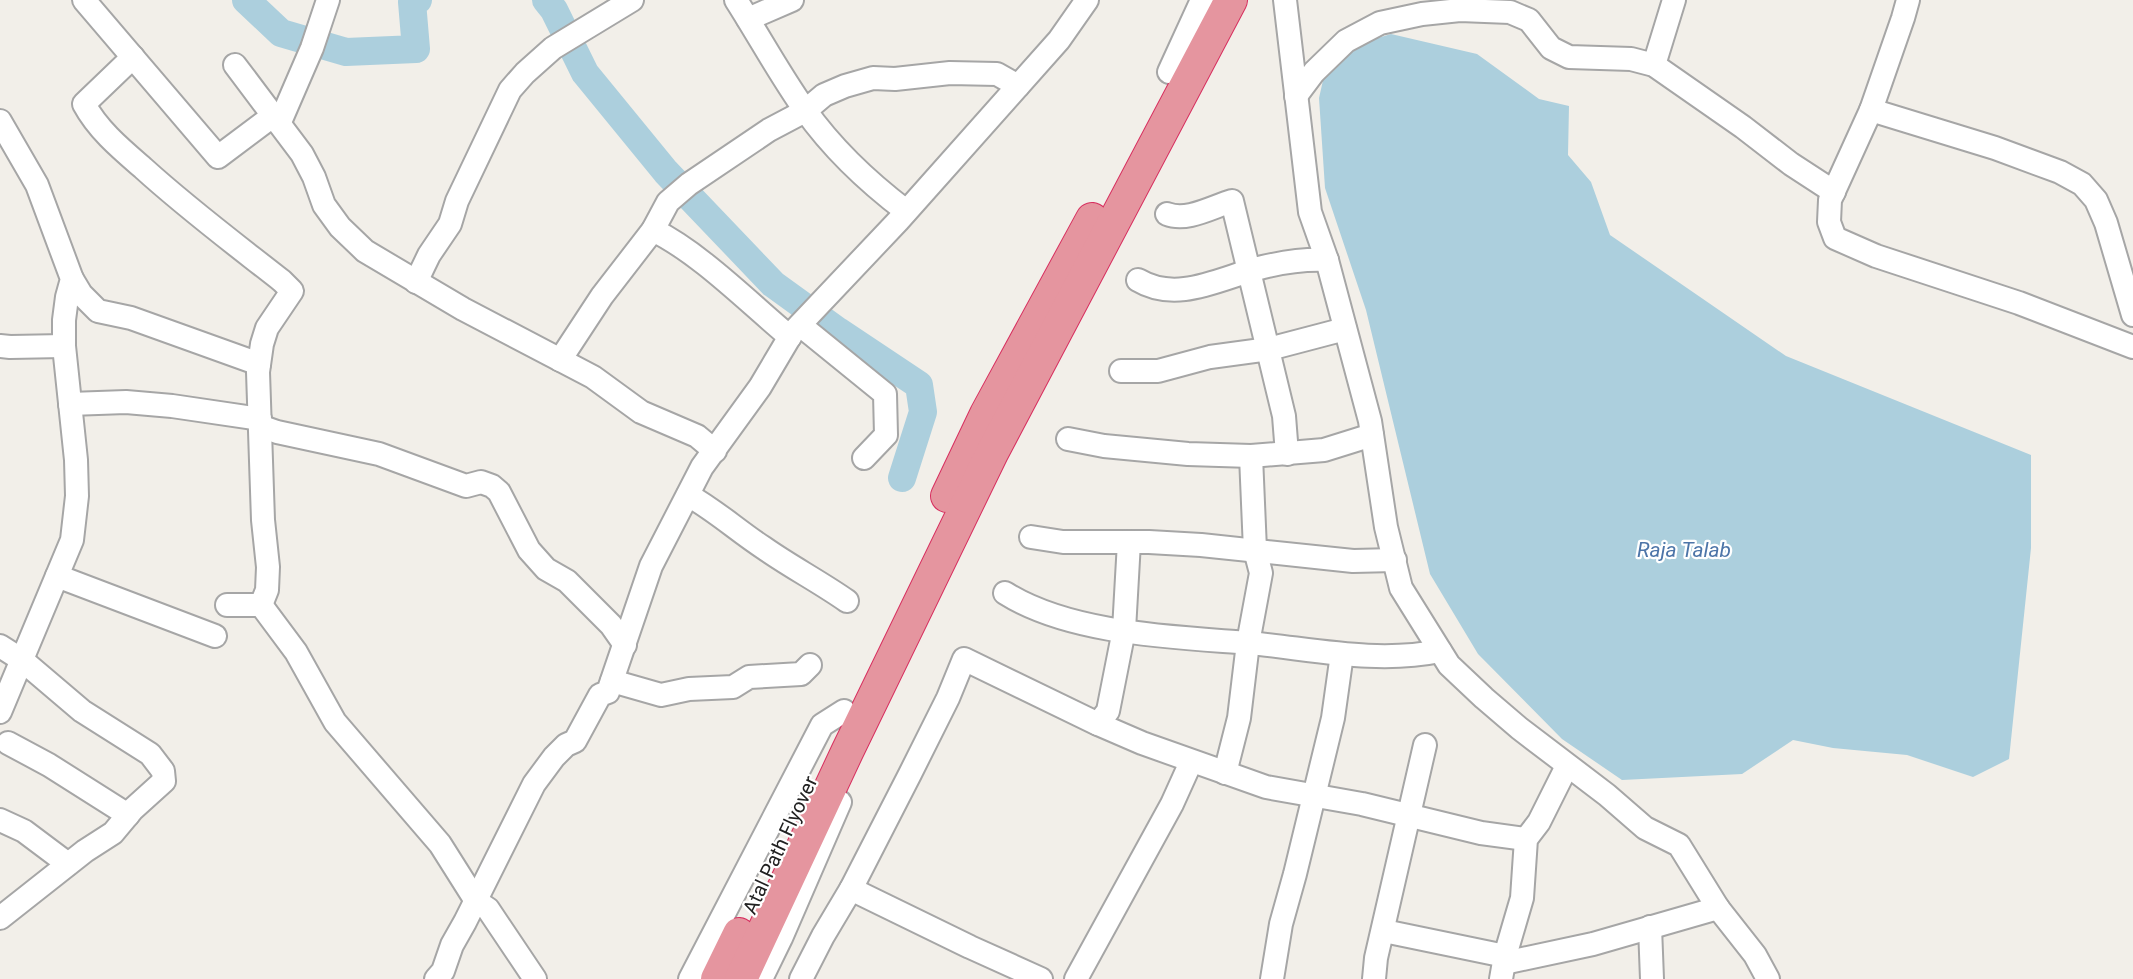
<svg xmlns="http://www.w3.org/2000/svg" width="2133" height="979" font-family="Roboto,sans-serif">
  <rect width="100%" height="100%" fill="#f2efe9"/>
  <path fill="#accfdd" d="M 1391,34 L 1477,54 L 1539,99 L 1569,106 L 1568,155 L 1591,182 L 1610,235 L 1786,356 L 2031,455 L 2031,548 L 2009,759 L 1973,777 L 1907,755 L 1833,748 L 1793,740 L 1742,774 L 1622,780 L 1562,739 L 1478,654 L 1430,574 L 1366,310 L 1325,188 L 1319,98 L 1324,76 L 1355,45 Z"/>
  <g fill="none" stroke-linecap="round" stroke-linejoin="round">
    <g stroke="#accfdd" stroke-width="28">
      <path d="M 246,0 L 281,33 L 346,52 L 416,49 L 412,2 L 418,0"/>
      <path d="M 546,0 L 554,10 L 585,73 L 666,172 L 773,284 L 838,331 L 919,385 L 923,412 L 902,478"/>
    </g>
    <defs>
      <g id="minor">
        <path d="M 84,0 L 218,157 L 274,115"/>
        <path d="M 736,0 C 759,36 780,75 805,110 C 832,148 869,183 906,211"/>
        <path d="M 1285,0 L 1310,212 L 1327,260 L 1370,421 L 1386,527 L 1401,588 L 1449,665 L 1484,698 L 1519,728 L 1607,795 L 1645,828 L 1679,845 L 1718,908 L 1755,955 L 1768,979"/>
        <path d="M 1908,0 L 1903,18 L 1871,110 L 1830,200 L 1829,222 L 1835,238 L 1876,256 L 2019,303 L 2133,347"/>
        <path d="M 748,19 L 792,0"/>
        <path d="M 133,57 L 84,104 C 98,130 121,149 143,168 C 188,209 235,244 282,281 L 292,291 L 267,328 L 262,344 L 258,372 L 263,520 L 268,567 L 267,590 L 261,605"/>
        <path d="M 235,65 L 302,154 L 314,177 L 324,205 L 340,227 L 365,251 L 463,309 L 593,377 L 641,412 L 697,436 L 715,451"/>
        <path d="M 1654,65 L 1674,0"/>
        <path d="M 1169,72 L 1202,0"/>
        <path d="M 1296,96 L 1314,72 L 1346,41 L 1380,23 L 1422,14 L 1460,10 L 1510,12 L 1529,20 L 1551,48 L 1569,57 L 1631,59 L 1654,65 L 1743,127 L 1791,164 L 1834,192"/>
        <path d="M 1871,110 L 1995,148 L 2060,172 L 2082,184 L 2096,200 L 2106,223 L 2133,315"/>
        <path d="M 0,121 L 37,185 L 72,279 L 67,297 L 64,320 L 64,346 L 76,460 L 77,496 L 72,540 L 0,712"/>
        <path d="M 280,122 L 312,48 L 328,0"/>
        <path d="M 1167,214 C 1187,222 1212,207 1232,201 L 1284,416 L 1287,454"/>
        <path d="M 653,230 C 700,253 749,303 790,337"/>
        <path d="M 72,279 L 81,294 L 98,311 L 131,318 L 259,364"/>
        <path d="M 1138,280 C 1178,304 1222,277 1263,267 C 1284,262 1305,259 1327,260"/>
        <path d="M 416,282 L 429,255 L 450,224 L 457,201 L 510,90 L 525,73 L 553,48 L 632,0"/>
        <path d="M 800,325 L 885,394 L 886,435 L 864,458"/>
        <path d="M 0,346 L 10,347 L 64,346"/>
        <path d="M 560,360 L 602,296 L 653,230 L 668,202 L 689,184 L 769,130 L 805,111 L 824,95 L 845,86 L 873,78 L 895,79 L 950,73 L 997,74 L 1018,86"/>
        <path d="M 1121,371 L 1158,371 L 1210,357 L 1269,349 L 1345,329"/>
        <path d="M 70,404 L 126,402 L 172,406 L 260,419"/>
        <path d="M 260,426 L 277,432 L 379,454 L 466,486 L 481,482 L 492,486 L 499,492 L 529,550 L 546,569 L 567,581 L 611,625 L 625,645"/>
        <path d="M 1068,439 L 1104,446 L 1188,454 L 1251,456 L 1324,450 L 1372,435"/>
        <path d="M 688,495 C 715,510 738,531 764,548 C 791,567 820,582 847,601"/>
        <path d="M 1031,537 L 1063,542 L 1149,542 L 1201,545 L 1353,561 L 1395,560"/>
        <path d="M 57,576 L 215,636"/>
        <path d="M 1005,593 C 1070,634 1173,637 1249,643 C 1313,649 1376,664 1440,651"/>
        <path d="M 227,605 L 261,605"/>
        <path d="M 261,605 L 296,652 L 335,722 L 440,844 L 476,901 L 488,909 L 535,979"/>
        <path d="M 0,646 L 22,660 L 82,711 L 150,754 L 163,771 L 164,781 L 133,809 L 113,833 L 85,851 L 0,918"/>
        <path d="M 612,681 L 661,695 L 689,689 L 733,687 L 749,677 L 801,674 L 810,665"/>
        <path d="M 1098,724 L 1108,711 L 1124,630 L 1129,542"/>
        <path d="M 8,743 L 49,765 L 128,815"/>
        <path d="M 1225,773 L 1239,718 L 1248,643 L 1261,573 L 1255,550 L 1251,456"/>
        <path d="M 0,820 L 24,831 L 68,864"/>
        <path d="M 851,889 L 970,947 L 1041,979"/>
        <path d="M 1650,927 L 1652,979"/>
        <path d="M 1384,931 L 1505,956"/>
        <path d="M 1504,963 L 1593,944 L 1718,908"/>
        <path d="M 436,979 L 443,971 L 452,945 L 465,922 L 534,784 L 554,757 L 566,745 L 575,741 L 600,695 L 608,692 L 651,566 L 702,467 L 760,387 L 792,333 L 898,221 L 1059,40 L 1087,0"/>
        <path d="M 690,979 L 822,725 L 844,711"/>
        <path d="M 761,979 L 781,938 L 840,802"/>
        <path d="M 801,979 L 823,936 L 851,889 L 910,774 L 948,698 L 964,659 L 1098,724 L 1142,743 L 1266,787 L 1362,804 L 1481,833 L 1526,839"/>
        <path d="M 1076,979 L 1172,804 L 1191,762"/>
        <path d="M 1272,979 L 1281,924 L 1295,874 L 1333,718 L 1342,654"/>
        <path d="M 1374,979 L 1376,958 L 1425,745"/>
        <path d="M 1501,979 L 1505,956 L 1522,898 L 1526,839 L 1539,822 L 1567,766"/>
      </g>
      <g id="highway">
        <path d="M 947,496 L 986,414 L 1092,219"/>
        <path d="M 717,979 L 739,934"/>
        <path d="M 741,979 L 847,752 L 992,453 L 1231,0"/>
      </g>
    </defs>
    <use href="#minor" stroke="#a6a6a6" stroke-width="26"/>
    <use href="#highway" stroke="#d72f5f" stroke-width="34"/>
    <use href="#minor" stroke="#fff" stroke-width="22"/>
    <use href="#highway" stroke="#e5959f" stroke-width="32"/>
  </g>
  <g text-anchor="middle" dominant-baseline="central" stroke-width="4.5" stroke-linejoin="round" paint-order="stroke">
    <g font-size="20" fill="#222" stroke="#fff">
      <text transform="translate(780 845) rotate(-65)">Atal Path Flyover</text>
    </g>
    <g font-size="21" font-style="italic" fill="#4d75a8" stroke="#fff">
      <text x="1684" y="550">Raja Talab</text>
    </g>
  </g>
</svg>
